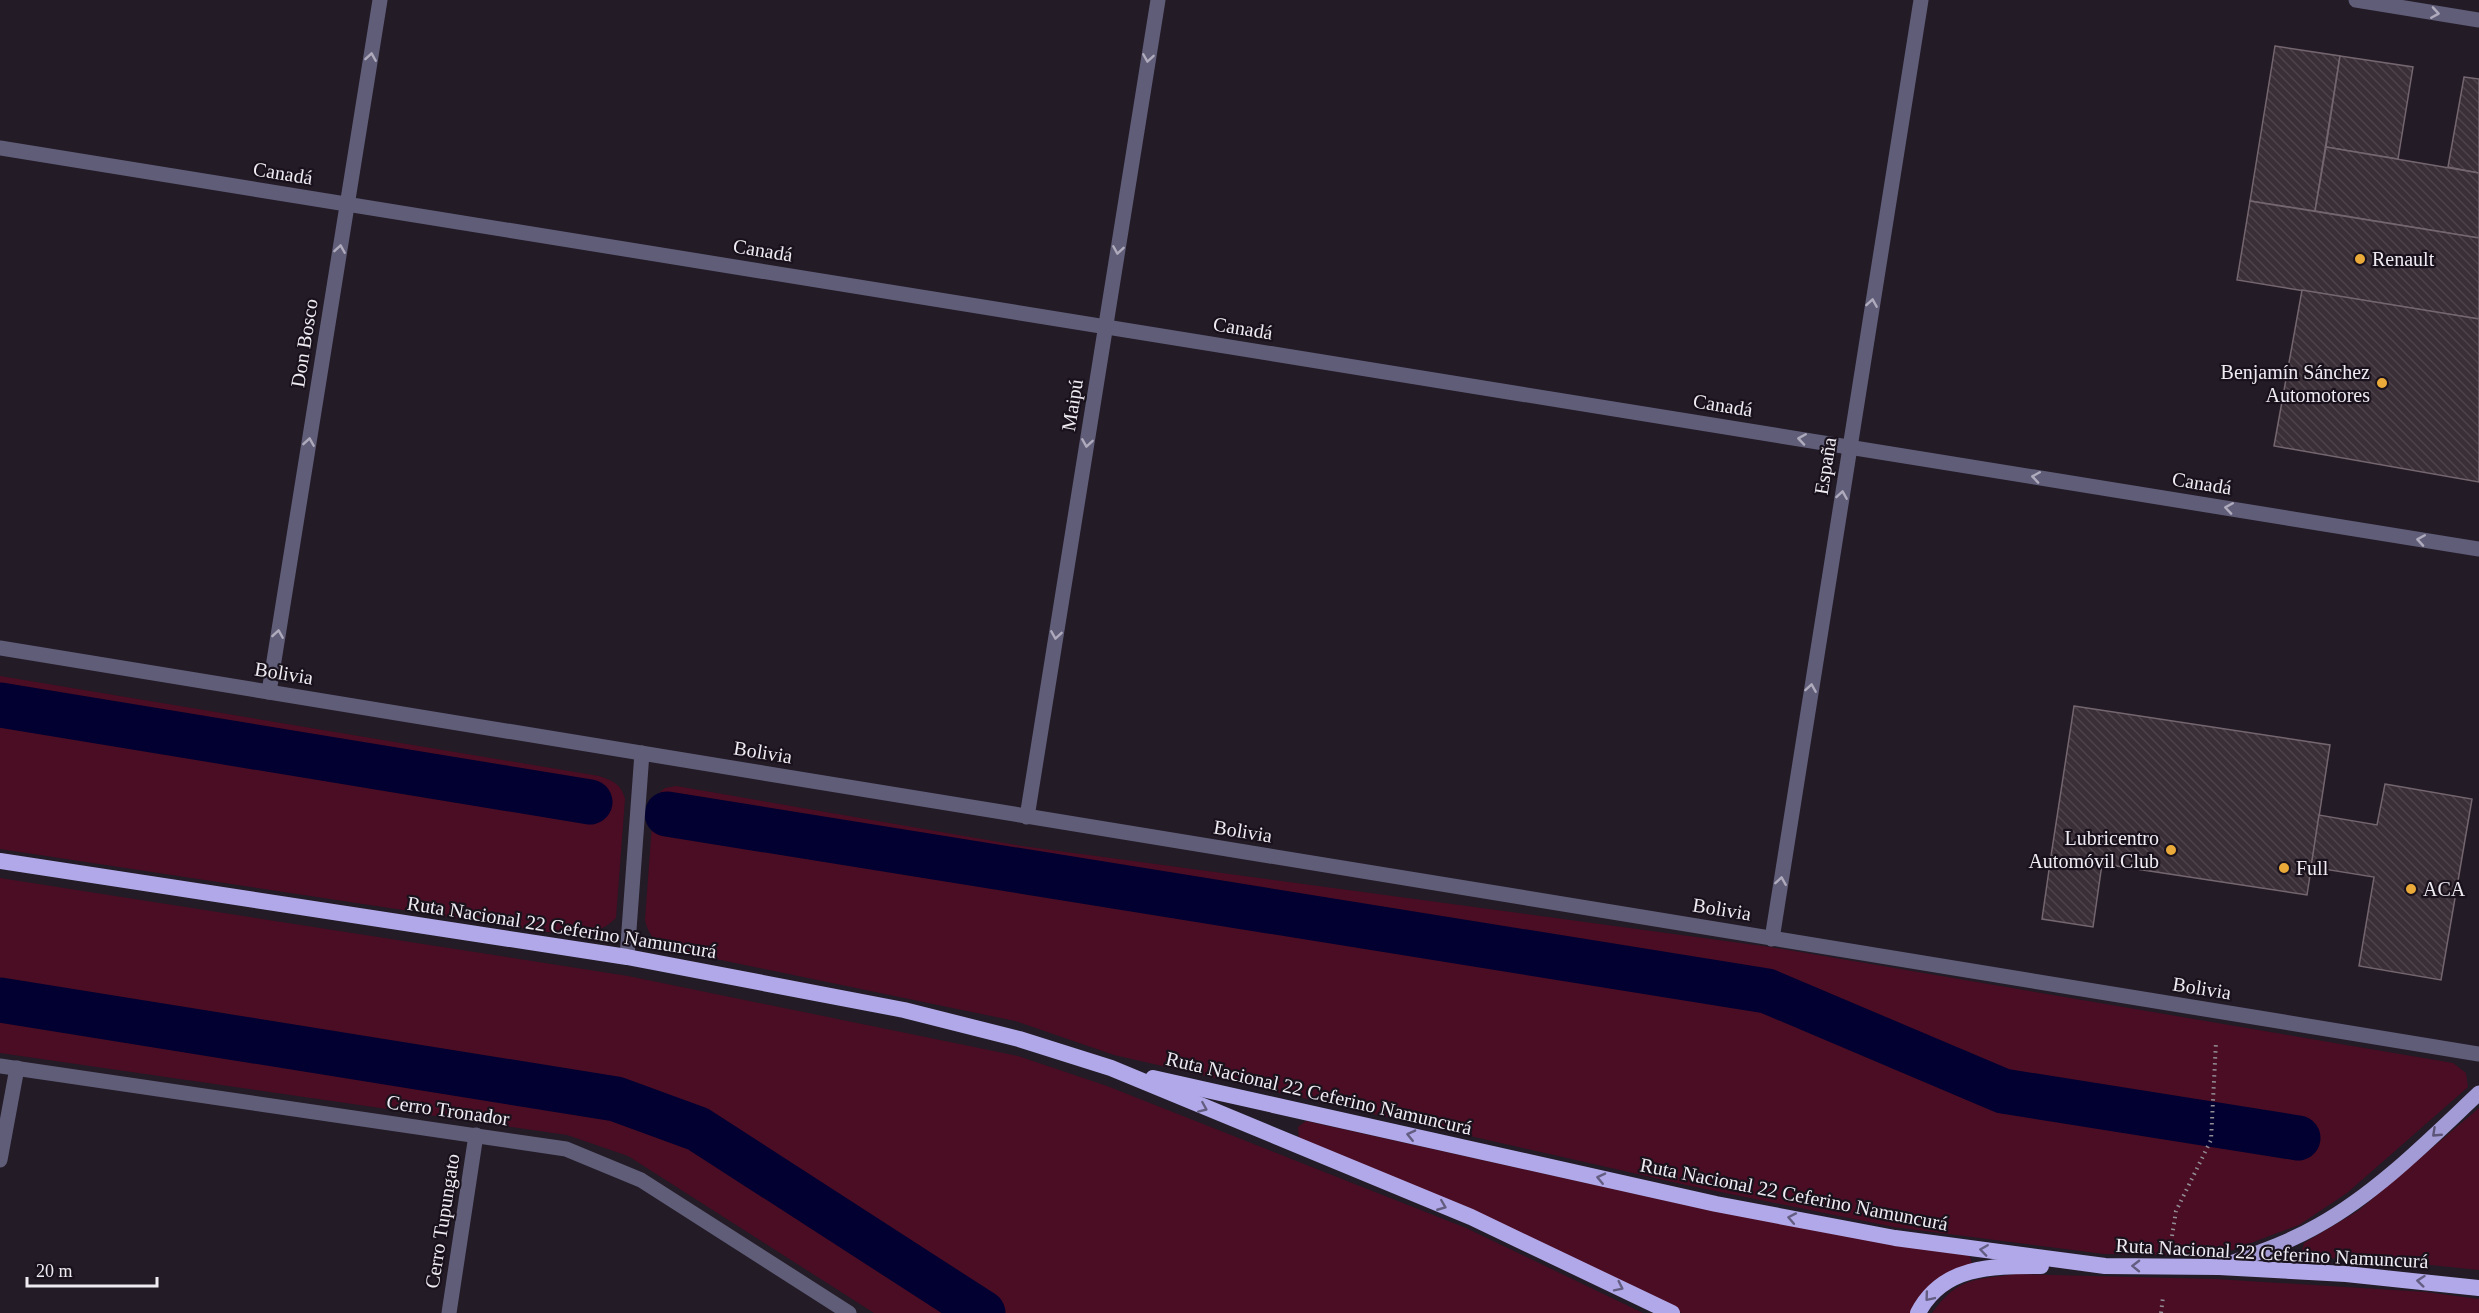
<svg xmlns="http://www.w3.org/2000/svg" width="2479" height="1313" font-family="'Times New Roman',serif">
  <defs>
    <pattern id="building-back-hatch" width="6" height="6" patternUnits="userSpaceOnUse" patternTransform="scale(1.5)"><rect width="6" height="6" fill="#3b2f37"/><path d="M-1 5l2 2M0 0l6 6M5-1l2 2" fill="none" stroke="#4e434b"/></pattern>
  </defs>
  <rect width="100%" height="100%" fill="#231b26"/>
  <g fill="#4a0d23">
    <path d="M 0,676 L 599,776 C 613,781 621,784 625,799 L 616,918 C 602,932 586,934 567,935 L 0,849 Z"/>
    <path d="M 676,786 L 1022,846 L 1770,947 L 2453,1063 L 2466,1073 L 2468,1087 L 2347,1193 L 2299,1225 L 2216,1256 L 2104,1254 L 1894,1227 L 1686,1185 L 1114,1055 L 1015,1021 L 668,949 C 655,941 648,935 645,920 L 654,797 L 665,788 Z"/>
    <path d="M 0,878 L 628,976 L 1018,1056 L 1107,1086 L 1466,1228 L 1643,1313 L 874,1313 L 628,1156 L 567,1135 L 0,1053 Z"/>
    <path d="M 2479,1108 L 2479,1270 L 2401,1262 L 2308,1257 L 2302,1251 L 2304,1243 L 2358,1211 Z"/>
    <path d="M 1306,1121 L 1713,1211 L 1969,1254 L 1972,1263 L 1913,1313 L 1682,1313 L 1477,1215 L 1299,1140 L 1298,1127 Z"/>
    <path d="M 2016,1274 L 2216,1279 L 2426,1292 L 2479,1299 L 2479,1313 L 1932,1313 C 1958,1277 1974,1280 2016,1274 Z"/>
  </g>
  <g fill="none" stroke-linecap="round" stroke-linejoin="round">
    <g stroke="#010031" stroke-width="45">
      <path d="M 0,705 L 590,802"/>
      <path d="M 667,814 L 1767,991 L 2003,1091 L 2298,1138"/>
      <path d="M 0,1000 L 616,1099 L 698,1129 L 983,1313"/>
    </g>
  </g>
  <g fill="url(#building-back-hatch)" stroke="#74666f" stroke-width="1.5">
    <path d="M 2275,46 L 2340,56 L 2315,211 L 2250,201 Z"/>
    <path d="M 2340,56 L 2413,67 L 2398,159 L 2326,147 Z"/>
    <path d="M 2464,77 L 2479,79 L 2479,173 L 2448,167 Z"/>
    <path d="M 2326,147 L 2479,173 L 2479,238 L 2315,211 Z"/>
    <path d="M 2250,201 L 2479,238 L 2479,319 L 2237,280 Z"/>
    <path d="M 2302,290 L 2479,319 L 2479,482 L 2274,446 Z"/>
    <path d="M 2074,706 L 2330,745 L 2307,895 L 2051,856 Z"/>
    <path d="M 2385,784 L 2472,799 L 2441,980 L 2359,966 L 2374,877 L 2311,867 L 2319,815 L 2377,825 Z"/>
    <path d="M 2051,856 L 2102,864 L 2093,927 L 2042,919 Z"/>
  </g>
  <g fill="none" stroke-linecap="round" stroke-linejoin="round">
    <g stroke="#938d96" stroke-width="4" stroke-dasharray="1.5 4.5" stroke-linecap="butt">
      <path d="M 2172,1236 L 2176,1211 L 2211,1140 L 2216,1042"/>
      <path d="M 2161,1313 L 2163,1297"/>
    </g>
    <g stroke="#605d79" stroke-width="15">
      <path d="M 2356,0 L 2479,20"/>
      <path d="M 0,148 L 2479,549"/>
      <path d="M 0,648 L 2479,1054"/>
      <path d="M 269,692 L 380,0"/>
      <path d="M 1027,817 L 1158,0"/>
      <path d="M 1772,939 L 1921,0"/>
      <path d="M 627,957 L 642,753"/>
      <path d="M 0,1066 L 566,1149 L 641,1180 L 849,1313"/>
      <path d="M 0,1160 L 17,1068"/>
      <path d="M 449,1313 L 476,1135"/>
    </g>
    <path stroke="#a39bd6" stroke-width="15" d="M 2220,1267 C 2254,1254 2288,1243 2319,1225 C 2378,1192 2429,1140 2479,1093"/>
    <g stroke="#b0a8e8" stroke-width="16">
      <path d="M 0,861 L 627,957 L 904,1010 L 1019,1039 L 1111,1068 L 1471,1217 L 1672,1313"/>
      <path d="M 1153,1078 L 1716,1204 L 1895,1238 L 2105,1266 L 2219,1267 L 2346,1274 L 2479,1288"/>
      <path d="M 1918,1313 C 1943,1265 1993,1266 2041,1266"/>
    </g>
  </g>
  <defs><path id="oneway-chevron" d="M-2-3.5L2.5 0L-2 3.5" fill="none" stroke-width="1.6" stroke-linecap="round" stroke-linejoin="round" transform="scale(1.5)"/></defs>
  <g stroke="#afabbc">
    <use href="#oneway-chevron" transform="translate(2435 13) rotate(9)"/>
    <use href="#oneway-chevron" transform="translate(371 57) rotate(-81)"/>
    <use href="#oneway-chevron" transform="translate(1148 58) rotate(99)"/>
    <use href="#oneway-chevron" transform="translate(340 249) rotate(-81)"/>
    <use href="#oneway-chevron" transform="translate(1118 250) rotate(99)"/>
    <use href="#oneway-chevron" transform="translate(1872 303) rotate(-81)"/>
    <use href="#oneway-chevron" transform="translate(1802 439) rotate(-171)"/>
    <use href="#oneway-chevron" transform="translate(309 442) rotate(-81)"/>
    <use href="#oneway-chevron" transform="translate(1087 443) rotate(99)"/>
    <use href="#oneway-chevron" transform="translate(2036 477) rotate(-171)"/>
    <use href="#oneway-chevron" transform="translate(1842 495) rotate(-81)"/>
    <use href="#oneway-chevron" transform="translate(2229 508) rotate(-171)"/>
    <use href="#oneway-chevron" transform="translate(2421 540) rotate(-171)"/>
    <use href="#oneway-chevron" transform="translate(278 634) rotate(-81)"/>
    <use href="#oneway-chevron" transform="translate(1056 635) rotate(99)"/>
    <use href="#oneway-chevron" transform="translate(1811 688) rotate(-81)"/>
    <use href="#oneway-chevron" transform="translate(1781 881) rotate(-81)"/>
  </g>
  <g stroke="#645d82">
    <use href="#oneway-chevron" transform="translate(1203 1108) rotate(23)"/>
    <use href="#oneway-chevron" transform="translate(1411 1135) rotate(-167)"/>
    <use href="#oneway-chevron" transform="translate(1601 1178) rotate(-167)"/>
    <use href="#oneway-chevron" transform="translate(1442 1206) rotate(22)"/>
    <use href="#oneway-chevron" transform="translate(1792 1218) rotate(-169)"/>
    <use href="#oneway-chevron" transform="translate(1984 1250) rotate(-172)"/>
    <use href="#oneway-chevron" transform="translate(2136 1266) rotate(-179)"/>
    <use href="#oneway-chevron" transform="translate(2421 1281) rotate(-174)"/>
    <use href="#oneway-chevron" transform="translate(1619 1287) rotate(26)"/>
    <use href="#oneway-chevron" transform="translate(1929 1297) rotate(130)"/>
  </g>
  <use stroke="#5e5679" href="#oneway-chevron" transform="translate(2436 1133) rotate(137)"/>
  <g fill="#eaaa39" stroke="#19121c" stroke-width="2">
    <circle cx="2360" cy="259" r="6"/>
    <circle cx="2382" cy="383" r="6"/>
    <circle cx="2171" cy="850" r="6"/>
    <circle cx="2284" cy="868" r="6"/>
    <circle cx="2411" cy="889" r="6"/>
  </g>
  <g text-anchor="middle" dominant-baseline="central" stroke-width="4.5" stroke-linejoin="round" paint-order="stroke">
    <g font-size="20" fill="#efebf2" stroke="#19121c">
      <text transform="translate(283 173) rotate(9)">Canadá</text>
      <text transform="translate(763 250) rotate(9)">Canadá</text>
      <text transform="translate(1243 328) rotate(9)">Canadá</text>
      <text transform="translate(304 343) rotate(-81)">Don Bosco</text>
      <text transform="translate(1072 405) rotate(-81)">Maipú</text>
      <text transform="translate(1723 405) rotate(9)">Canadá</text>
      <text transform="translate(1825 466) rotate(-81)">España</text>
      <text transform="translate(2202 483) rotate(9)">Canadá</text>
      <text transform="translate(284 673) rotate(9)">Bolivia</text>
      <text transform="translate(763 752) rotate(9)">Bolivia</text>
      <text transform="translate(1243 831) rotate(9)">Bolivia</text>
      <text transform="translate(1722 909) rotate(9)">Bolivia</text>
      <text transform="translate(562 927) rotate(9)">Ruta Nacional 22 Ceferino Namuncurá</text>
      <text transform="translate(2202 988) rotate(9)">Bolivia</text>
      <text transform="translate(1319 1093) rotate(13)">Ruta Nacional 22 Ceferino Namuncurá</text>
      <text transform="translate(448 1110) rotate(8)">Cerro Tronador</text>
      <text transform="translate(1794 1194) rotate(11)">Ruta Nacional 22 Ceferino Namuncurá</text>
      <text transform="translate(442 1221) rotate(-81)">Cerro Tupungato</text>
      <text transform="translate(2272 1253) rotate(3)">Ruta Nacional 22 Ceferino Namuncurá</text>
    </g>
    <g font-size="20" fill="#efebf2" stroke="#19121c" text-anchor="start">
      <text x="2372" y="259">Renault</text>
      <text x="2370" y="372" text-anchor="end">Benjamín Sánchez<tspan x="2370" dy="23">Automotores</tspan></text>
      <text x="2159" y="838" text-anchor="end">Lubricentro<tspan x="2159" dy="23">Automóvil Club</tspan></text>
      <text x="2296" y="868">Full</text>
      <text x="2423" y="889">ACA</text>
    </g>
  </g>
  <path d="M27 1277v9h130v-9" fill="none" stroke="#efebf2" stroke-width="3"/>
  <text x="36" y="1277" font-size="18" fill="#efebf2" stroke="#19121c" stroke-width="4.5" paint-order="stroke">20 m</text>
</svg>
